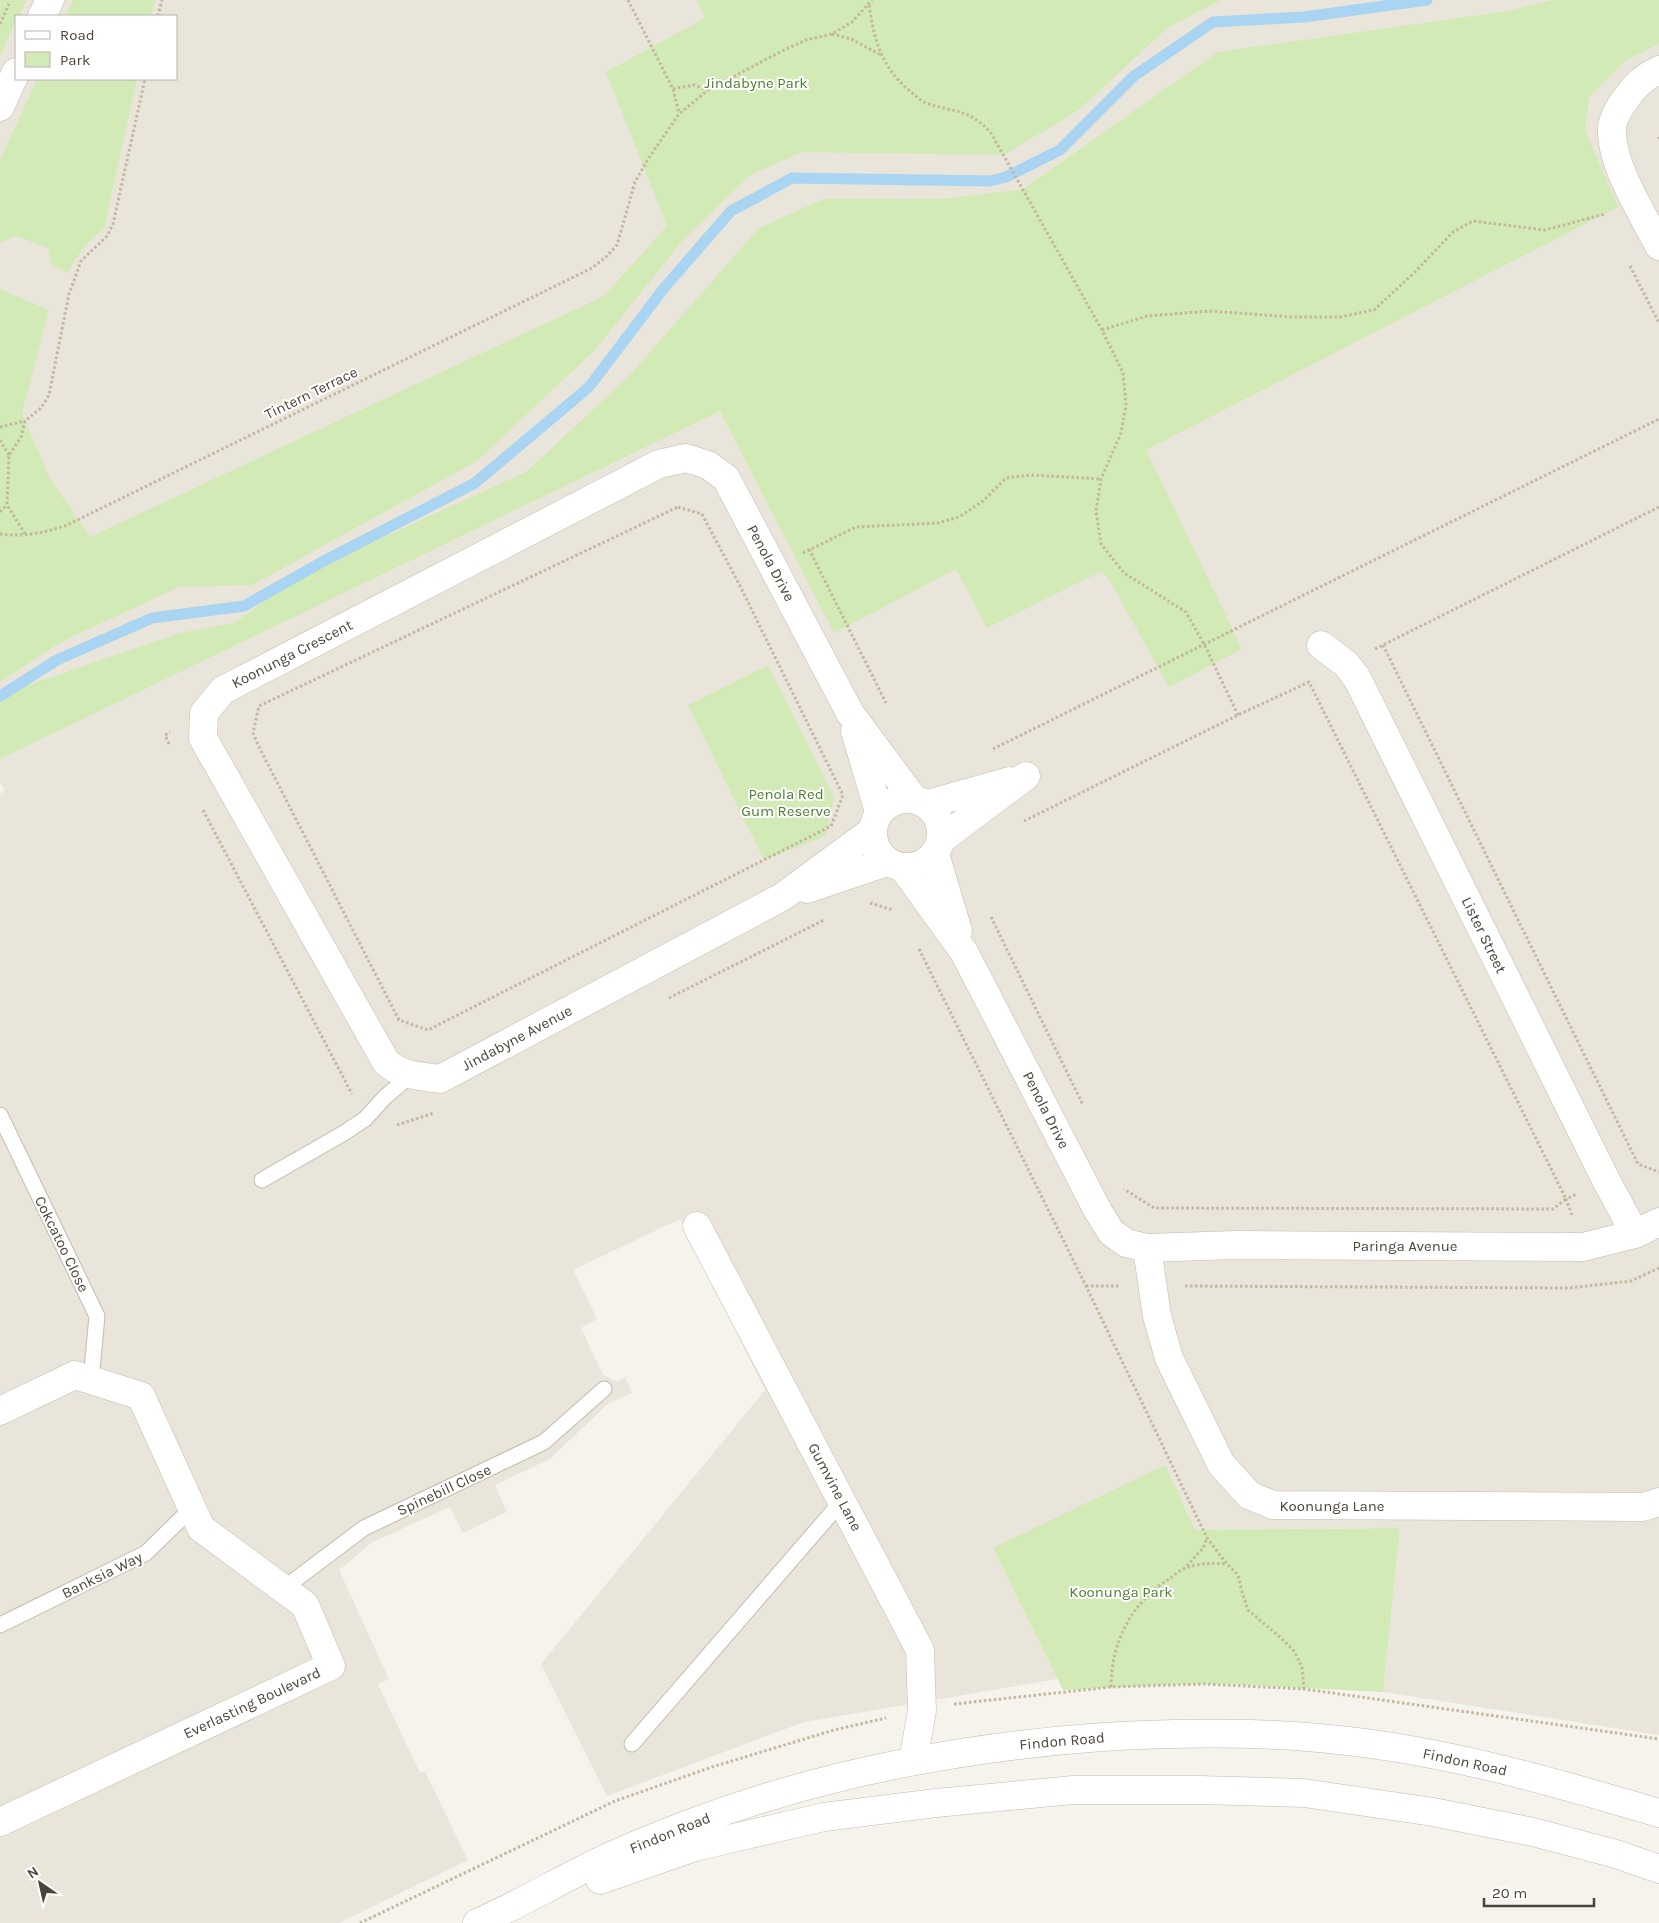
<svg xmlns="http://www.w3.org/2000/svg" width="1659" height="1923" font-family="Karla,sans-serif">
  <rect width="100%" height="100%" fill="#f6f3ec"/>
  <path fill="#eae5da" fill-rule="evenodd" d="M 11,0 L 1659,0 L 1659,1735 L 1383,1692 L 1400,1528 L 1195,1530 L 993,1548 L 1058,1679 L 804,1722 L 607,1796 L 541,1664 L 765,1390 L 680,1219 L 573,1270 L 597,1319 L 581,1328 L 603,1375 L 617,1382 L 625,1377 L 632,1393 L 609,1403 L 550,1459 L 495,1485 L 507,1512 L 463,1533 L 450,1507 L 371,1543 L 339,1570 L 389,1679 L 378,1684 L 420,1773 L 425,1771 L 468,1860 L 339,1923 L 0,1923 L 0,794 L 5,790 L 0,782 L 0,24 ZM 16,16 L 176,16 L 176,79 L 16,79 Z"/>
  <g fill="#d2eab5">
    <path d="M 0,0 L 26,0 L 19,16 L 16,16 L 16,21 L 0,56 Z"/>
    <path d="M 73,0 L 155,0 L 151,16 L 66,16 Z"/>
    <path d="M 697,0 L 1221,0 L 1167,28 L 1079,110 L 1004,155 L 802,152 L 750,175 L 683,240 L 596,349 L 477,461 L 252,585 L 179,587 L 63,641 L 0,682 L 0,289 L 49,310 L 22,413 L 49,477 L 90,537 L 604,296 L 667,226 L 606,72 L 705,18 Z"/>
    <path d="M 1553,0 L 1659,0 L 1659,44 L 1626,60 L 1589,97 L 1585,130 L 1618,207 L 1146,450 L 1242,649 L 1169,687 L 1110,581 L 1102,571 L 987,628 L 956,569 L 834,633 L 720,411 L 0,759 L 0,698 L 5,693 L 180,633 L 234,623 L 300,575 L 526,472 L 631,374 L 759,228 L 824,199 L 943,199 L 1023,189 L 1218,52 L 1508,11 Z"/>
    <path d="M 37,79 L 137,79 L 104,228 L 85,245 L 67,273 L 52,265 L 48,248 L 16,236 L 0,243 L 0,160 Z"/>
    <path d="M 768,665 L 834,797 L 826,836 L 764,860 L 688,705 Z"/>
    <path d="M 1165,1465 L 1195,1530 L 1400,1528 L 1383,1692 L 1228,1684 L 1183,1684 L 1063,1690 L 993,1548 Z"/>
  </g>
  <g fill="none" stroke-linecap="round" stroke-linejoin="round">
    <path stroke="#a9d4f2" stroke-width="11" d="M 0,696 L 57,660 L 152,618 L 244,606 L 322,562 L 475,483 L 589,387 L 664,288 L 731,211 L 792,178 L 990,181 L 1006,177 L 1060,150 L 1134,76 L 1213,22 L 1304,17 L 1427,0"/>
    <defs>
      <g id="service">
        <path d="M 0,1115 L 97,1316 L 91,1380"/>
        <path d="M 262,1180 L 344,1133 L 365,1119 L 385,1097 L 411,1075"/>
        <path d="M 283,1589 L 364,1528 L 544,1442 L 604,1389"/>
        <path d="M 0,1625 L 146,1553 L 192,1508"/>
        <path d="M 632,1744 L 842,1501"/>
      </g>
      <g id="minor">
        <path d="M 42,16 L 50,0"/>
        <path d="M 1659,70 C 1646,76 1635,85 1627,97 C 1621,105 1613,118 1612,128 C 1610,164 1643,214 1659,246"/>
        <path d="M 0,107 L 16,72"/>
        <path d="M 1321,645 L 1346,664 L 1357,678 L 1606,1180 L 1635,1234"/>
        <path d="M 855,731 L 879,812"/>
        <circle cx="907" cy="833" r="34"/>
        <path d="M 928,804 L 1010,781"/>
        <path d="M 872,831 L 782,897 L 440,1079 C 420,1076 401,1076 386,1062 L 203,738 L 204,713 L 223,690 L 659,464 L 686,458 L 708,465 L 726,478 L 850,713 L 913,798"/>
        <path d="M 942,839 L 1026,776"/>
        <path d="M 935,854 L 958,931"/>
        <path d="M 904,869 L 964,952 L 1098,1211 L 1111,1232 L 1126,1243 L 1147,1248 L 1235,1245 L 1583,1247 L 1635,1234 L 1659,1222"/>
        <path d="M 807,889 L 887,862"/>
        <path d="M 697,1226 L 920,1650 L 922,1711 L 913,1761"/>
        <path d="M 1147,1248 L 1157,1316 L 1169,1358 L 1221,1464 L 1249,1495 L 1273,1505 L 1643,1507 L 1659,1502"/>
        <path d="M 0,1411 L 75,1375 L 141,1396 L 201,1528 L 305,1605 L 331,1666 L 0,1822"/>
      </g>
      <g id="tertiary">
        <path d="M 600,1880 L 695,1847 L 824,1817 L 936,1803 L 1073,1790 L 1199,1790 L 1304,1793 L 1433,1812 L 1533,1832 L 1616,1854 L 1659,1869"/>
        <path d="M 477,1923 C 518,1905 557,1882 598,1862 C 629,1847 662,1834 694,1822 C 825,1773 963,1747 1102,1737 C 1184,1732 1266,1731 1348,1741 C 1454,1753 1557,1783 1659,1813"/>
      </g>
    </defs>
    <use href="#service" stroke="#c2bbae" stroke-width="17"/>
    <use href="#minor" stroke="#c2bbae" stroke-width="29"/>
    <use href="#tertiary" stroke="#c2bbae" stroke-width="29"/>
    <g stroke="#c4b79f" stroke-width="3" stroke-dasharray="2.5 2.5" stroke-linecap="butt">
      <path d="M 628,0 L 673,89 L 679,113"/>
      <path d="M 869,5 C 874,41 882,68 911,92 C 916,96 921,101 926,103 C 954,113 969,108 991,133 L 1102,330 L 1123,373 L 1126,405 L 1121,433 L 1101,479 L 1096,511 L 1101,544 L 1124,573 L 1186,612 L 1205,646 L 1238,715"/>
      <path d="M 158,16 L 162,0"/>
      <path d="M 0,24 L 9,4"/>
      <path d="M 832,34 L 851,39 L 881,55"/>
      <path d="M 673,89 L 694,85 L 708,90"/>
      <path d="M 1659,137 L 1659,139"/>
      <path d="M 1630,266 L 1659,323"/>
      <path d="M 1102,330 L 1147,316 L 1210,311 L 1292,317 L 1340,317 L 1374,310 L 1415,272 L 1453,232 L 1473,221 L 1545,230 L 1605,214"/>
      <path d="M 0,427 L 25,421"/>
      <path d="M 0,440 L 9,455"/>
      <path d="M 678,507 L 702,514 L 739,584 L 843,795 L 831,826 L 428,1030 L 399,1020 L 260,749 L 253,733 L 259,706 Z"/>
      <path d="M 0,512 L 7,505"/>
      <path d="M 0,534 C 23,537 45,533 67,525 L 592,268 L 606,257 L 617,245 L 635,182 L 648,159 L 679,114 L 708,90 L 784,50 L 806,40 L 832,34 L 852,22 L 872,0"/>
      <path d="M 25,534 L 7,505 L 9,455 L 21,437 L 25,421 L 41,408 L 49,395 L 69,294 L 81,261 L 107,236 L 113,224 L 145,79"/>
      <path d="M 809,549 L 886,703"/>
      <path d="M 803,553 L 856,527 L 938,523 L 959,517 L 983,501 L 1006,478 L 1031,475 L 1101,479"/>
      <path d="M 1383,645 L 1638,1164 L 1659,1172"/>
      <path d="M 1375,649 L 1659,507"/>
      <path d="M 169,744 L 165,735 L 170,732"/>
      <path d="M 993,749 L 1659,419"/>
      <path d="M 203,810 L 352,1094"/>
      <path d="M 1024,821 L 1238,715 L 1309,682 L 1566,1199 L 1553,1209 L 1154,1208 L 1124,1189"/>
      <path d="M 870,903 L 893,910"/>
      <path d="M 991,917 L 1083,1105"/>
      <path d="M 919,949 L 1086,1286 L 1207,1538 L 1227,1564 L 1238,1575 L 1242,1592 L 1248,1610 L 1280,1637 L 1294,1651 L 1302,1667 L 1304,1689"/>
      <path d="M 669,998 L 824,920"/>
      <path d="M 397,1125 L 434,1113"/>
      <path d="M 1572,1215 L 1566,1199 L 1577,1194"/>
      <path d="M 1086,1286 L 1121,1286"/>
      <path d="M 1185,1286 L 1569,1288 L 1631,1281 L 1659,1268"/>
      <path d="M 1187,1566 L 1203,1548 L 1207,1538"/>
      <path d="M 1111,1687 C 1111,1643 1131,1603 1169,1579 C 1175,1575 1181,1569 1188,1567 C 1201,1563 1214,1563 1227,1564"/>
      <path d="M 954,1704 L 1111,1687 L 1205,1684 L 1304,1689 L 1659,1739"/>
      <path d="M 360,1923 L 615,1801 L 712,1767 L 834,1730 L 886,1718"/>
    </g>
    <use href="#service" stroke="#fff" stroke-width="15"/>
    <use href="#minor" stroke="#fff" stroke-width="28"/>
    <use href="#tertiary" stroke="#fff" stroke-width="28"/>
  </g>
  <g text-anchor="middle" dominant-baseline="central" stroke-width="4" stroke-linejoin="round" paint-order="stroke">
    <g font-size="15" fill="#4a7f2a" stroke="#fff">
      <text x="756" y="83">Jindabyne Park</text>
      <text x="786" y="794">Penola Red<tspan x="786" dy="17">Gum Reserve</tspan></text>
      <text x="1121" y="1592">Koonunga Park</text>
    </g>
    <g font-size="15" fill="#4b4439" stroke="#fff">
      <text transform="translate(311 393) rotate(-26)">Tintern Terrace</text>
      <text transform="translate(771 563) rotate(62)">Penola Drive</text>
      <text transform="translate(292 654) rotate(-27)">Koonunga Crescent</text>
      <text transform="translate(1484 935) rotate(64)">Lister Street</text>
      <text transform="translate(517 1038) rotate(-28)">Jindabyne Avenue</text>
      <text transform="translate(1046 1110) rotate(63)">Penola Drive</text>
      <text transform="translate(62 1244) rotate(64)">Cokcatoo Close</text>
      <text x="1405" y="1246">Paringa Avenue</text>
      <text transform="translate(835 1487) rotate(62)">Gumvine Lane</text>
      <text transform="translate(444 1490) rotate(-25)">Spinebill Close</text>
      <text x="1332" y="1506">Koonunga Lane</text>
      <text transform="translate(102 1575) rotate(-26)">Banksia Way</text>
      <text transform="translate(252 1703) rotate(-25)">Everlasting Boulevard</text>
      <text transform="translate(1062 1741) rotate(-5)">Findon Road</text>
      <text transform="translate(1465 1762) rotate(12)">Findon Road</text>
      <text transform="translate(670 1833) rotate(-22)">Findon Road</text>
    </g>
  </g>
  <rect x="15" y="15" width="162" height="65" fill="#ffffff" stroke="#b7b4b0"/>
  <rect x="25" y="31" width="25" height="8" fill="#ffffff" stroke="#b7b4b0"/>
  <text x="60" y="40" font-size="15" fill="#4b4439">Road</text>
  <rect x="25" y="52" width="25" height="15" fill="#d2eab5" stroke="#b7b4b0"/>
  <text x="60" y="65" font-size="15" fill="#4b4439">Park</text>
  <g transform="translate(40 1883) rotate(326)" stroke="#ffffff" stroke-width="4" paint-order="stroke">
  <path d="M0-4L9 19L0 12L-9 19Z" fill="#4b4439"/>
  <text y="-8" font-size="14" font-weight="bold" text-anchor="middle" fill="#4b4439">N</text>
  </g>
  <path d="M1484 1898v8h110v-8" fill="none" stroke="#4b4439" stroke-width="2.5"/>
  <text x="1492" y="1898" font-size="15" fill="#4b4439" stroke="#ffffff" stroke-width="4" paint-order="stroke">20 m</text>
</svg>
